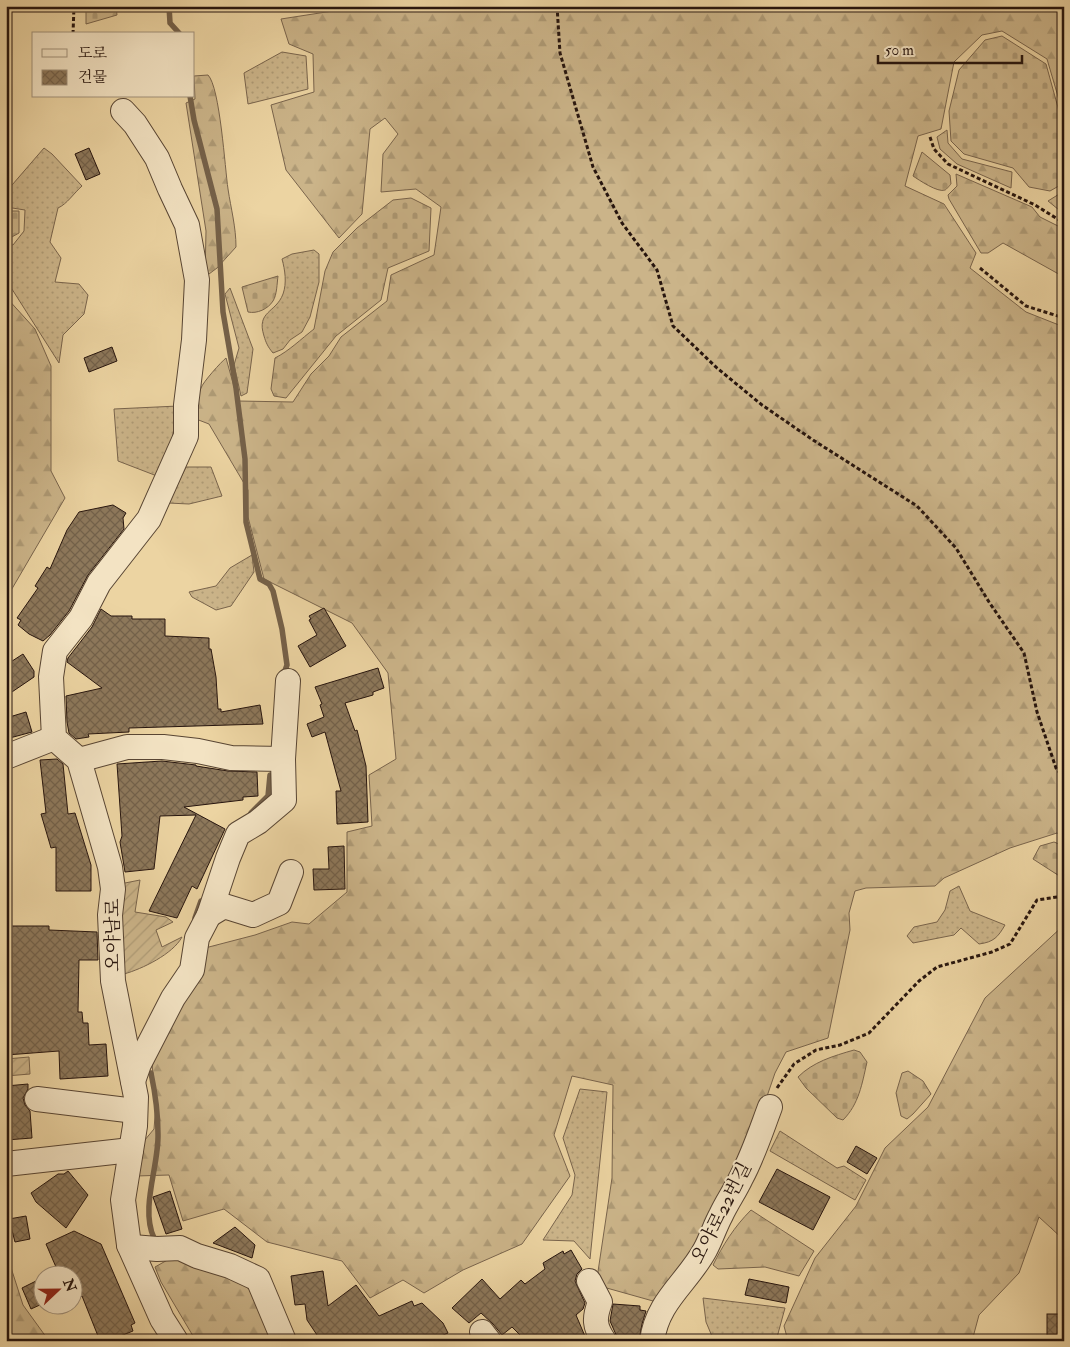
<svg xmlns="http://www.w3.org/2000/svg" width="1070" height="1347" font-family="'IM FELL Double Pica','Noto Serif KR',serif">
  <defs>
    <pattern id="grass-dots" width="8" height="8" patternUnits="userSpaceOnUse" patternTransform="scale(1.25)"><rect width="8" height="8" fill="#cbb489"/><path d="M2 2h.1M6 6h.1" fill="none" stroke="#ae9a75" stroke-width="1.8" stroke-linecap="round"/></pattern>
    <pattern id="forest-firs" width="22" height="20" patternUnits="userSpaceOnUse" patternTransform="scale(1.25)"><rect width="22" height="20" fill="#cbb489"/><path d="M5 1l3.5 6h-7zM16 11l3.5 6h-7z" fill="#ae9a75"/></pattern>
    <pattern id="cemetery-stones" width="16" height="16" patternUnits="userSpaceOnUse" patternTransform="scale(1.25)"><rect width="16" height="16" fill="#cbb489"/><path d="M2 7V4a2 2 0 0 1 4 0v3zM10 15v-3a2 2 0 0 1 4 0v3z" fill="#ae9a75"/></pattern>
    <pattern id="garden-furrows" width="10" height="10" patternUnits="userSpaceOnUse" patternTransform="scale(1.25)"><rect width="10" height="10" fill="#cbb489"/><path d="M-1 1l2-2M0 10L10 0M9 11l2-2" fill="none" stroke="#ae9a75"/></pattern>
    <pattern id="building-cross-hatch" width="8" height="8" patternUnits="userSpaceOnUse" patternTransform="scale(1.25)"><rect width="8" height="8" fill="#8d785b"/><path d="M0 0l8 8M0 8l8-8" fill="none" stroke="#73614a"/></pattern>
  </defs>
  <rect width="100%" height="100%" fill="#ecd4a2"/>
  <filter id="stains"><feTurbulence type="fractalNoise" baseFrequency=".004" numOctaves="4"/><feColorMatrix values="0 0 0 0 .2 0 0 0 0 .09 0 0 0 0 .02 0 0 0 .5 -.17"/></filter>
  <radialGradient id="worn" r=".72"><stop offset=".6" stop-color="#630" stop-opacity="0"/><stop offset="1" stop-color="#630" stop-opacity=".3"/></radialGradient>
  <g fill="url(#grass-dots)" stroke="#79644c">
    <path d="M 282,52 L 306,56 L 308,89 L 248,104 L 244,73 Z"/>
    <path d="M 44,148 L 52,154 L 82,186 C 74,193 67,204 58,208 L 50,242 L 61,258 L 55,282 L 79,284 L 88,295 L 84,314 L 63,335 L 59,363 L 10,286 L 6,286 L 6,244 L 13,245 L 24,231 L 25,210 L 6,207 L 6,192 Z"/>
    <path d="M 314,250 L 319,254 L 319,282 L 310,317 L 302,332 L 290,340 L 283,349 L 273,353 C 268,347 266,343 264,336 C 256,311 276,313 283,294 C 287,283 285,270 282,259 L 292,254 Z"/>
    <path d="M 230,288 L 253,349 L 247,393 L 241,396 L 234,365 L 239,348 L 225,294 Z"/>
    <path d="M 178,406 L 169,456 L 157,476 L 118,461 L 114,409 Z"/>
    <path d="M 186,467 L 211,467 L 222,496 L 189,504 L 168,503 Z"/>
    <path d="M 252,555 L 254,572 L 231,606 L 216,610 L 192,597 L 189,592 L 216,586 L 230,568 Z"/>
    <path d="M 959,886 L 970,911 L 1005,925 C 998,937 994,942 979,944 L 961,928 L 954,935 L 913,943 L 907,936 L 914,927 L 937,922 L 945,910 L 950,891 Z"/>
    <path d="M 580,1089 L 607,1092 L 590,1259 L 574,1241 L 543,1240 L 572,1195 L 575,1175 L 563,1138 Z"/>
    <path d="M 780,1131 L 837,1168 L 844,1166 L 866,1180 L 855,1200 L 770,1151 Z"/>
    <path d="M 703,1298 L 785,1308 L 776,1341 L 714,1341 L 706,1322 Z"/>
  </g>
  <g fill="url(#forest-firs)" stroke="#79644c">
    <path d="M 338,6 L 1064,6 L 1064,117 L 1047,59 L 1002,31 L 982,35 L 954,62 L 941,129 L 918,136 L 905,186 L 944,204 L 976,253 L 970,268 L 1026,312 L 1064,327 L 1064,836 L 1057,833 L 1010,848 L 944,878 L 935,886 L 866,888 L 855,891 L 849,913 L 850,930 L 828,1038 L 786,1052 L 775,1073 L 743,1166 L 695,1247 L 653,1301 L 596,1285 L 612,1178 L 613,1085 L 572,1076 L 554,1135 L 570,1176 L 522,1244 L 463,1270 L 424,1293 L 403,1280 L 370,1298 L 342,1261 L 267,1242 L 224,1209 L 183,1221 L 169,1175 L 136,1176 L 144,1141 L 154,1129 L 156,1104 L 152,1064 L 205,948 L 255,935 L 292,922 L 309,924 L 347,892 L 347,832 L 372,826 L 369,775 L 396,759 L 388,673 L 352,623 L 264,579 L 248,517 L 248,490 L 209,424 L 196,419 C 198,410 197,396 201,388 C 203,382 221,362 226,358 L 238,401 L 293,402 L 311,374 L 329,356 L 341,337 L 387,301 L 391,275 L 434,255 L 441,207 L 416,189 L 381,192 L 383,154 L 398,134 L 385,118 L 370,129 L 362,214 L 339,238 L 286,170 L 271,105 L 314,92 L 313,54 L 289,44 L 281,19 L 339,10 Z"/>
    <path d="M 208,75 C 220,87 225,169 228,189 C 231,209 236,227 236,247 L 217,268 L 205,277 L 206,231 L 186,103 L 195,99 L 194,76 Z"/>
    <path d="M 947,130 L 948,143 L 962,159 L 1012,172 L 1011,188 L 957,164 L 940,149 L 937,137 Z"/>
    <path d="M 956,174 L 1032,207 L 1040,217 L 1064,229 L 1064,277 L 1003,243 L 988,253 L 981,253 L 949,199 L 948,195 L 957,186 Z"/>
    <path d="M 1064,191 L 1064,214 L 1048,201 Z"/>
    <path d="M 6,297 L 35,329 L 51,366 L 51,471 L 65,498 L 6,599 Z"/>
    <path d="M 1064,925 L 1064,1240 L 1039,1217 L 1019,1273 L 979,1315 L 972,1341 L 788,1341 L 784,1326 L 815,1258 L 856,1206 L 885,1148 L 928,1107 L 985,998 Z"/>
    <path d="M 751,1210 L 814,1251 L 799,1276 L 765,1267 L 718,1269 L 713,1265 C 723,1245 734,1227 751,1210 Z"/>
    <path d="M 6,1252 L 23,1305 L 49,1341 L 6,1341 Z"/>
    <path d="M 171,1258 C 190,1263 241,1278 253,1293 C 260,1302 268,1329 272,1341 L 196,1341 L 161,1282 L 155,1267 Z"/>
  </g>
  <g fill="url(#cemetery-stones)" stroke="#79644c">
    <path d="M 86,6 L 116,6 L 117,15 L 86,24 Z"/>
    <path d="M 1002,36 L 1046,64 L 1062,122 L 1064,123 L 1064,183 L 1050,191 L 1029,187 L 1013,168 L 964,154 L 951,141 L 949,111 L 959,70 L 985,40 Z"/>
    <path d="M 922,152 L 950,175 L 951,184 C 950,185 946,190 945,190 C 938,193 919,180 913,176 Z"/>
    <path d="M 411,198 L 431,208 L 429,251 L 388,268 L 381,300 L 336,336 L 286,398 L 274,396 L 271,389 L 275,358 C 289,351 301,339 314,329 L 325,271 L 333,252 L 357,228 L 393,200 Z"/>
    <path d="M 6,211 L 19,211 L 19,233 L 10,238 L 6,238 Z"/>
    <path d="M 278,276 C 277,283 277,295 273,301 C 268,309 257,314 248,312 L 242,287 Z"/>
    <path d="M 1054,842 L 1064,846 L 1064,879 L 1033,859 L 1040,846 Z"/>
    <path d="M 854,1050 L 860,1052 L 867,1062 C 862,1084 859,1104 843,1120 L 837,1118 L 806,1088 L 798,1077 C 813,1062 833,1056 854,1050 Z"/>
    <path d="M 908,1071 L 923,1081 L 931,1094 L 913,1114 L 907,1119 L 901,1116 L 896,1093 L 902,1073 Z"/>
  </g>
  <g fill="url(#garden-furrows)" stroke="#79644c">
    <path d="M 140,880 L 135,912 L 166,917 L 173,922 L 156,930 L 162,947 L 182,937 C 173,954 142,969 124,974 L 120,884 Z"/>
    <path d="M 29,1057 L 30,1074 L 6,1076 L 6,1059 Z"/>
  </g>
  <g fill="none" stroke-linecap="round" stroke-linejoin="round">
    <g stroke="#756149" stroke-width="5.5">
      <path d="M 169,6 L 170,23 L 180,34"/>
      <path d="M 190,96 L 194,120 L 217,209 L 223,312 L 236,388 L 245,459 L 246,522 L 260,579 L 269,584 L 273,591 L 282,629 L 287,665 L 283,676"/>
      <path d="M 251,813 L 268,796 L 270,775"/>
      <path d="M 195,918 L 201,901"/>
      <path d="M 151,1073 C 155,1092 158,1115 158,1134 C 159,1166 140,1208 154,1238"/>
    </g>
  </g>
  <g fill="url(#building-cross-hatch)" stroke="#27150e">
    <path d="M 89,148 L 100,174 L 86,180 L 75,154 Z"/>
    <path d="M 112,347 L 117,361 L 89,372 L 84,358 Z"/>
    <path d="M 113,505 L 126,513 L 123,518 L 124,529 L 88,575 L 69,611 L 50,635 L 43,641 L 29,634 L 18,625 L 21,620 L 17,618 L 38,588 L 35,586 L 47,567 L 50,569 L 67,530 L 79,512 Z"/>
    <path d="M 324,608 L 346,646 L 310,667 L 298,646 L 317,635 L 309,620 L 311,619 L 309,616 Z"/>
    <path d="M 101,609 L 111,616 L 132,616 L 132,619 L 165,619 L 165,636 L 209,638 L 209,649 L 211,649 L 216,677 L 218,709 L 221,709 L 221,712 L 260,705 L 263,724 L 129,728 L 129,732 L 88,734 L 89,737 L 76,739 L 69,733 L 67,722 L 66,696 L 102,688 L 67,662 L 68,658 L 92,627 Z"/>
    <path d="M 23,654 L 34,671 L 34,677 L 6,696 L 6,665 Z"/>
    <path d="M 378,668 L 384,688 L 373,692 L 373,695 L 345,703 L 355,731 L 357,730 L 366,766 L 368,822 L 337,824 L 336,791 L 341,791 L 325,732 L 312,737 L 307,724 L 324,717 L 320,705 L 322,704 L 315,687 Z"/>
    <path d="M 26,712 L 32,732 L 6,739 L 6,718 Z"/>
    <path d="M 57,759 L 63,764 L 68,814 L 75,813 L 91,865 L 91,891 L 56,891 L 56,847 L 51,848 L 41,814 L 46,813 L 40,760 Z"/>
    <path d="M 162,761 L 196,765 L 196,766 L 228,771 L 257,772 L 258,796 L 243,797 L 243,800 L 184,807 L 225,829 L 197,889 L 192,886 L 177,918 L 149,911 L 196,815 L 160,816 L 154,869 L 125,872 L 120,842 L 122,836 L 117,764 Z"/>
    <path d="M 344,846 L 345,889 L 314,890 L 313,869 L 329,869 L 328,847 Z"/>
    <path d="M 6,926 L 49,926 L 49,930 L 97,932 L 98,960 L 79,960 L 78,1012 L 82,1012 L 83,1023 L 88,1023 L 89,1045 L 106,1044 L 108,1076 L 60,1079 L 59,1051 L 6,1055 Z"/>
    <path d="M 28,1084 L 28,1089 L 23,1098 L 25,1105 L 30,1111 L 32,1138 L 6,1140 L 6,1086 Z"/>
    <path d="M 856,1146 L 877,1158 L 867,1174 L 847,1162 Z"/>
    <path d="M 777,1169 L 830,1197 L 813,1230 L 759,1202 Z"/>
    <path d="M 68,1171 L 88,1195 L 66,1228 L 36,1202 L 31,1193 L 58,1174 L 64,1174 Z"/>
    <path d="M 170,1191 L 182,1229 L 166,1234 L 153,1197 Z"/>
    <path d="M 26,1216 L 30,1239 L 15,1242 L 9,1219 Z"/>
    <path d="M 235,1227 L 255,1245 L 252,1258 L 213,1243 Z"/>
    <path d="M 74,1231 L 101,1244 L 135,1323 L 131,1325 L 133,1331 L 108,1341 L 100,1341 L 82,1296 L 72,1301 L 72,1274 L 59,1274 L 46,1244 Z"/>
    <path d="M 571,1250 L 582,1269 L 577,1274 L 575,1281 L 585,1303 L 583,1309 L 576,1315 L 587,1341 L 526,1341 L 512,1327 L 502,1335 L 493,1324 L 481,1313 L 469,1323 L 452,1308 L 482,1279 L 500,1299 L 521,1280 L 525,1284 L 545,1269 L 543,1263 L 563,1251 L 564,1254 Z"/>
    <path d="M 323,1271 L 328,1306 L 356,1285 L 379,1316 L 412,1301 L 414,1306 L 422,1303 L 443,1323 L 448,1333 L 430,1341 L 321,1341 L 307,1320 L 305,1304 L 295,1305 L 291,1276 Z"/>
    <path d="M 42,1278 L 42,1304 L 31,1309 L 22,1288 Z"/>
    <path d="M 749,1279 L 789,1287 L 786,1303 L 745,1295 Z"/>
    <path d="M 613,1304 L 640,1306 L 640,1310 L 646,1311 L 642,1324 L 639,1340 L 617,1337 L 610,1321 Z"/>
    <rect x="1047" y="1314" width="17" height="27"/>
  </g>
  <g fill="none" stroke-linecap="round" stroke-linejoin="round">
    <defs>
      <g id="minor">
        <path d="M 123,111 L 135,124 L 157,158 L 170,189 L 187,225 L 197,280 L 194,340 L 186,405 L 186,436 L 149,519 L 99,583 L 81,618 L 55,651 L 51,677 L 54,738 L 79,760 L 110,867 L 113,889 L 110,915 L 113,981 L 136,1097 L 135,1126 L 123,1200 L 129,1245 L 162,1319 L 176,1341"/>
        <path d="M 6,757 L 54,738"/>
        <path d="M 79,760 L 127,747 L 163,747 L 198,751 L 231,758 L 283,759"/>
        <path d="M 209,915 L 224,906 L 253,915 L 279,903 L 291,872"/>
        <path d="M 133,1081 L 139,1064 L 173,998 L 192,970 L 197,938 L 209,915 L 228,858 L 238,834 L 258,822 L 284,800 L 283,759 L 288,681"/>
        <path d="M 37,1099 L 135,1111"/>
        <path d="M 6,1164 L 131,1150"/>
        <path d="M 129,1245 L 132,1247 L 157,1249 L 180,1248 L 197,1256 L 230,1266 L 258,1279 L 284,1341"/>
        <path d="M 589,1281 L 600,1302 C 594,1318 594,1326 604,1341"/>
        <path d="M 482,1332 L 489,1341"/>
        <path d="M 652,1341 C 657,1301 687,1283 705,1250 C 711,1239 715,1226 721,1215 C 727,1202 735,1191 741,1178 C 753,1156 761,1131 770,1107"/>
      </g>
    </defs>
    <use href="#minor" stroke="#584533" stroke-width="26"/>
    <g stroke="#27150e" stroke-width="3" stroke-dasharray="4 2.5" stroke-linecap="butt">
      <path d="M 557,6 L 560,53 L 593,167 L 622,223 L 657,270 L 673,326 L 717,368 L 762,405 L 813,440 L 917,506 L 956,548 L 989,602 L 1024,653 L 1037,712 L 1056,768 L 1064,779"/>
      <path d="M 73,34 L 74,6"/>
      <path d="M 930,137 L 934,149 L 948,164 L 1035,205 L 1064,223"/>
      <path d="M 980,268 L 1026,306 L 1064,318"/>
      <path d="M 777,1088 L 794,1064 L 816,1050 L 840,1045 L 869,1033 L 919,981 L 937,967 L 992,952 L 1010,944 L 1037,900 L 1064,896"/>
    </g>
    <use href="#minor" stroke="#f3e3c3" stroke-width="24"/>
  </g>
  <g text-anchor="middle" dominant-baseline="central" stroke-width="4" stroke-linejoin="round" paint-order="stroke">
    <g font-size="19" fill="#27150e" stroke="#f3e3c3">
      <text transform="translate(113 935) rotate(-90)">오야남로</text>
      <text transform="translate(721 1213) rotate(-63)">오야로22번길</text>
    </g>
  </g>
  <rect width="1070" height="1347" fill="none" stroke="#ecd4a2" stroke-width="25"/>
  <rect x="8" y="8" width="1055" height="1332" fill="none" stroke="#27150e" stroke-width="2.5"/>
  <rect x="12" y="12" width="1045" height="1322" fill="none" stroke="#27150e"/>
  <rect x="32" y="32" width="162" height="65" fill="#f3e3c3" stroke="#a1917b"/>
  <rect x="42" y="49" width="25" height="8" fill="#f3e3c3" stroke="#a1917b"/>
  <text x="78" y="58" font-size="15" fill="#27150e">도로</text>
  <rect x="42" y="70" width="25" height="15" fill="url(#building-cross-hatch)" stroke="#a1917b"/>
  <text x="78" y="82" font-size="15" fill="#27150e">건물</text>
  <g transform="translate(58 1290) rotate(68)"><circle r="24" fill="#f3e3c3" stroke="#a1917b"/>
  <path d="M0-4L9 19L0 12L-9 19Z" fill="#8f2418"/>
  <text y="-8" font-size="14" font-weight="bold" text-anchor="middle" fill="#27150e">N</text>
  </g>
  <path d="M878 55v8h144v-8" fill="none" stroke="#27150e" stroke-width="2.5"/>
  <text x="885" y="55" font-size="15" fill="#27150e" stroke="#f3e3c3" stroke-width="4" paint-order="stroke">50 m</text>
  <rect width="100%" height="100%" filter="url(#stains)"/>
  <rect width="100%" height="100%" fill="url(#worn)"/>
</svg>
